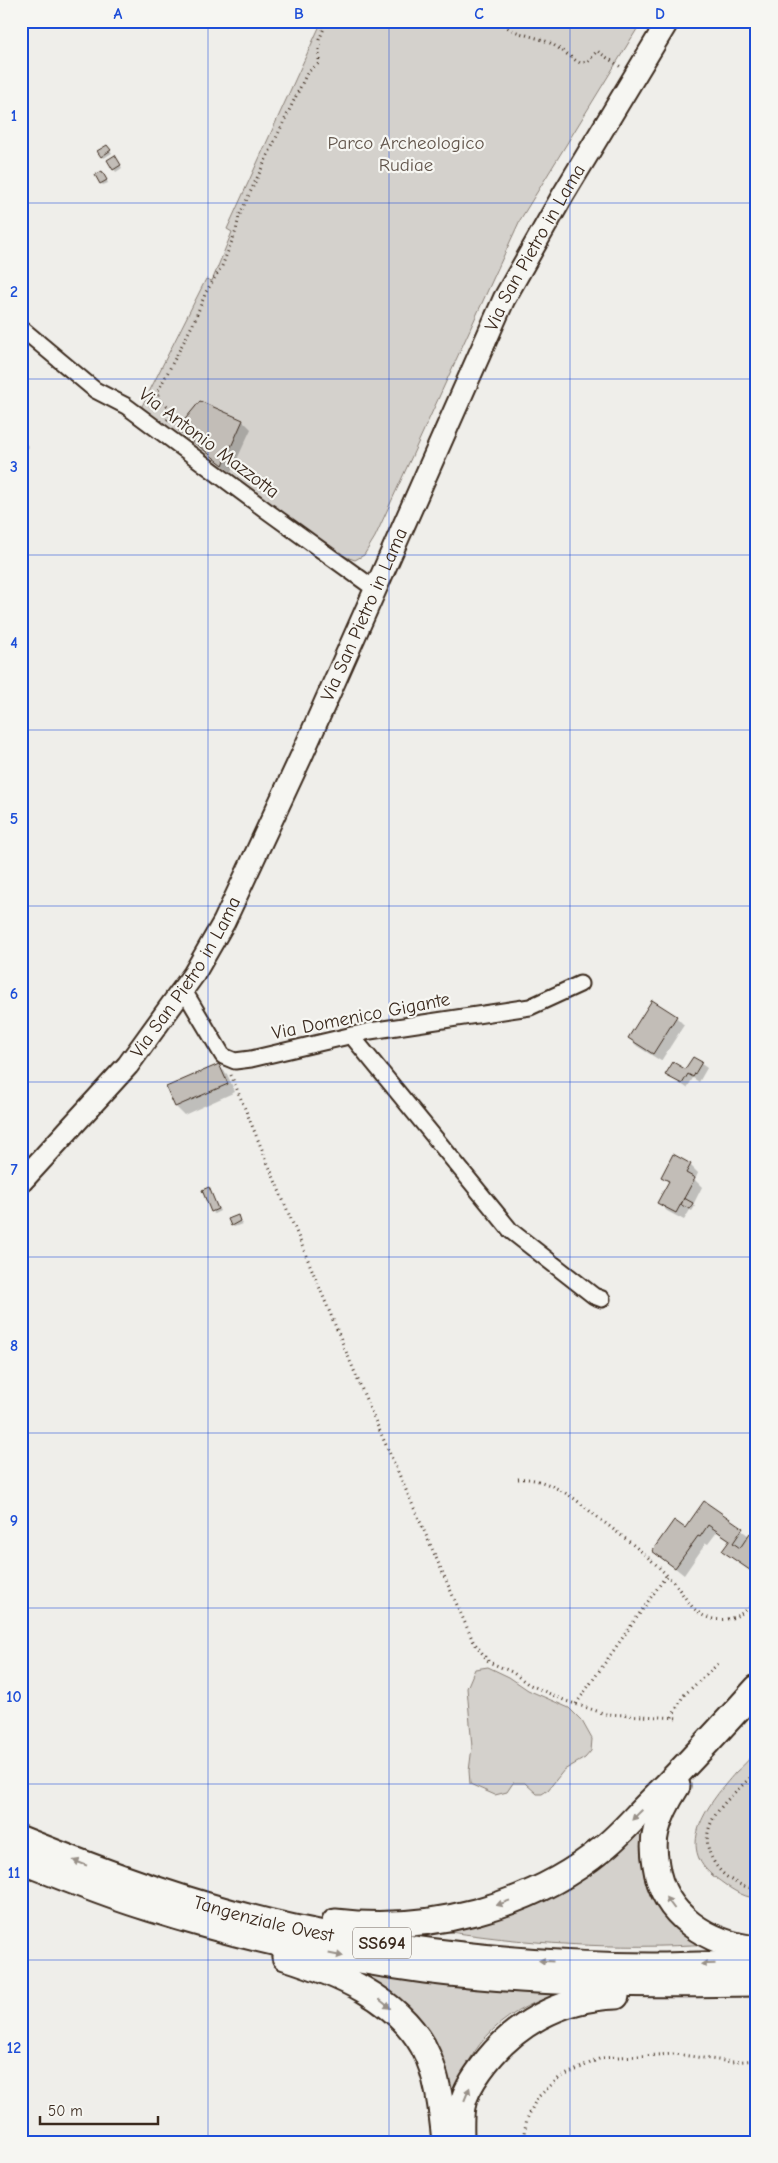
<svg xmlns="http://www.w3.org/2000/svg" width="778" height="2163" font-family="'Comic Neue',sans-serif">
  <rect width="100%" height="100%" fill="#efeeea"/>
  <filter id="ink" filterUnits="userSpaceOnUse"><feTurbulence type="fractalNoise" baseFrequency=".02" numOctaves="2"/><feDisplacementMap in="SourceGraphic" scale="10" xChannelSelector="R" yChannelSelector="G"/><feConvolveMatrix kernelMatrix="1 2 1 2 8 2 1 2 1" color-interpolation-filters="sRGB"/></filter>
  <g filter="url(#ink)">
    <g fill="#d4d1cc" stroke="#887e75">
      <path d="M 322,21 L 642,21 L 520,220 L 375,537 L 364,555 L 355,560 L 343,556 L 325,545 L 155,417 L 141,408 L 206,279 L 212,281 L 232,232 L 227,229 Z"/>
      <path d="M 488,1667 L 509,1677 L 528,1690 L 569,1708 L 582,1721 L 592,1739 L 591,1751 L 585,1758 L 564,1770 L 548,1790 L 542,1794 L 537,1794 L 525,1783 L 513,1783 L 507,1792 L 495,1795 L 470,1784 L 469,1771 L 472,1747 L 467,1688 L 475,1669 Z"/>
      <path d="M 751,1756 L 757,1766 L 757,1898 C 742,1898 727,1886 716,1878 C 672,1847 711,1801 735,1773 C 741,1767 747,1763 751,1756 Z"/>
      <path d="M 646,1822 L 644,1849 L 710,1944 C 617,1950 523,1944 431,1929 Z"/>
      <path d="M 345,1967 L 568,1992 C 507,2006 468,2041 453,2103 L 444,2081 Z"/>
    </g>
    <g fill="#0003">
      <path d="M 21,67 L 26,72 L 21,78 Z"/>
      <path d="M 109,149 L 112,153 L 104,158 L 102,156 Z"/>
      <path d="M 117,159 L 122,168 L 116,172 L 114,169 Z"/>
      <path d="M 104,175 L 108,183 L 103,185 L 101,183 Z"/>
      <path d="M 243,421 L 251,429 L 231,472 L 179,429 Z"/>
      <path d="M 21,439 L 29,447 L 21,455 Z"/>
      <path d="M 676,1017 L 684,1025 L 661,1061 L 637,1046 L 629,1038 Z"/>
      <path d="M 693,1058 L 707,1068 L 699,1082 L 693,1078 L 687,1088 L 667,1074 L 686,1071 Z"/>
      <path d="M 219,1066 L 227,1074 L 235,1092 L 184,1115 L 176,1107 L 168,1088 Z"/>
      <path d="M 690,1165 L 698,1173 L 695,1180 L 702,1187 L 693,1205 L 695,1206 L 692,1211 L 690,1210 L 684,1220 L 667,1211 L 659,1203 L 670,1184 L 662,1176 Z"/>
      <path d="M 209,1189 L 220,1211 L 214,1214 L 212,1211 Z"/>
      <path d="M 237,1216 L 242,1224 L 234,1227 L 232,1225 Z"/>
      <path d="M 705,1502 L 749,1536 L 757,1539 L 757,1576 L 724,1551 L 731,1541 L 717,1532 L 708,1544 L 706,1543 L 684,1575 L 654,1551 L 685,1529 Z"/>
    </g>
    <g fill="#c2bdb7" stroke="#3b2a1e">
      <path d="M 107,145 L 111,150 L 101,157 L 97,151 Z"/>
      <path d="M 115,155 L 121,165 L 113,170 L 107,160 Z"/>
      <path d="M 102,171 L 107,180 L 100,184 L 95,175 Z"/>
      <path d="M 200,401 L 243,420 L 223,465 L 177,429 Z"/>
      <path d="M 652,1000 L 677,1016 L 653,1054 L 628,1038 Z"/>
      <path d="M 693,1057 L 702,1062 L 693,1077 L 688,1074 L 682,1084 L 665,1075 L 673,1062 L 685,1069 Z"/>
      <path d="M 219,1064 L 228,1084 L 175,1107 L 166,1087 Z"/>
      <path d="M 673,1154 L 691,1164 L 686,1173 L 695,1178 L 676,1213 L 657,1203 L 669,1181 L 661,1177 Z"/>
      <path d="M 209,1187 L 218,1209 L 211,1212 L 202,1190 Z"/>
      <path d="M 684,1198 L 693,1203 L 690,1209 L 681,1205 Z"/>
      <path d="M 238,1215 L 240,1221 L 231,1226 L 228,1219 Z"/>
      <path d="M 704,1501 L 743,1528 L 733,1543 L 740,1548 L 750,1533 L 757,1538 L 757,1575 L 722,1551 L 730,1540 L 708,1525 L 700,1537 L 698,1536 L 675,1568 L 652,1551 L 674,1520 L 685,1528 Z"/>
    </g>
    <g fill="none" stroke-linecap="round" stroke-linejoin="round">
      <defs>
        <g id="minor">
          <path d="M 21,328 L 95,390 L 126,406 L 267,511 L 375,589"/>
          <path d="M 183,989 L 223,1056 L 235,1061 L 251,1059 L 370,1031 L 530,1007 L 580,984"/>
          <path d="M 351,1035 L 511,1231 L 594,1296 L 602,1299"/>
        </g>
        <g id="secondary">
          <path id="s1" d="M 21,1182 L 128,1065 L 194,974 L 224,922 L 301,757 L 504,299 L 563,195 L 668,21"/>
        </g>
        <g id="trunk">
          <path d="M 677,1786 C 668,1800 660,1815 656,1831 C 653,1842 654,1854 656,1865 C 663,1916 709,1944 757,1949"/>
          <path id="s2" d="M 21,1839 C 110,1875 201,1908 294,1928 C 411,1953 532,1965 651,1966 C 686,1966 722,1964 757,1963"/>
          <path d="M 21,1861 C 63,1877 105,1895 149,1908 C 238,1936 331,1958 425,1970 C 535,1984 646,1985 757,1983"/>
          <path d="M 335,1922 C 427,1933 530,1908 602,1849 C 619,1836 633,1819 648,1804 C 686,1766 721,1728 757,1688"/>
          <path d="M 285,1957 C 336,1973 395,1997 423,2046 C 438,2074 442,2110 445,2142"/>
          <path d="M 461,2142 C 461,2131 460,2118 462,2107 C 464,2094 472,2081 480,2070 C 512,2025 560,1998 616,1996"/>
        </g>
      </defs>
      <use href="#minor" stroke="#3b2a1e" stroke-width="19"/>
      <use href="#secondary" stroke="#3b2a1e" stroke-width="25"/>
      <use href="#trunk" stroke="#3b2a1e" stroke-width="29"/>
      <g stroke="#3b2a1e" stroke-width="3" stroke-dasharray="1 4" stroke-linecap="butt">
        <path d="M 500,21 C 512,35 534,35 550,43 C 561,49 570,57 580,63 L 588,62 L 597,51 L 621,67"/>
        <path d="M 167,420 L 174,411 L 158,399 L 158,391 L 193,324 L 206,292 L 222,266 L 236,231 L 239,216 L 307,73 L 319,63 L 319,40 L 327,21"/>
        <path d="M 231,1075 L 370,1409 L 473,1641 L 489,1662 L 512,1672 L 528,1684 L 566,1701 L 606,1714 L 679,1718"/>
        <path d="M 518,1479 C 538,1477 558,1488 575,1499 C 608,1527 646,1551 674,1583 C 686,1597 693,1615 713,1619 C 732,1622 744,1613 757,1601"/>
        <path d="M 576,1704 L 666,1576"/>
        <path d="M 672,1717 L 683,1696 L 719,1663"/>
        <path d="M 751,1743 L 757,1751"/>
        <path d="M 757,1771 C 733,1796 691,1823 714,1862 C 724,1879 738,1885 757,1890"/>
        <path d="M 522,2142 L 527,2119 L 537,2098 L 559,2078 L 601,2058 L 675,2054 L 732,2062 L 757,2060"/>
      </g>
      <use href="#minor" stroke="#f6f6f2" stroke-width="15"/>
      <use href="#secondary" stroke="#f6f6f2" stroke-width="21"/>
      <use href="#trunk" stroke="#f6f6f2" stroke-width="25"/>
    </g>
    <defs><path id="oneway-solid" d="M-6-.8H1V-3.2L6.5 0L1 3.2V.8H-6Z" transform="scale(1.25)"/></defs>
    <g fill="#989088">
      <use href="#oneway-solid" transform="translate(637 1815) rotate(135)"/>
      <use href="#oneway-solid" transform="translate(80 1863) rotate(-159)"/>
      <use href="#oneway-solid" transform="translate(503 1903) rotate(160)"/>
      <use href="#oneway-solid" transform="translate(670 1903) rotate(-127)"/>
      <use href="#oneway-solid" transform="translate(336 1955) rotate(11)"/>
      <use href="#oneway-solid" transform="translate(546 1961) rotate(-177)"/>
      <use href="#oneway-solid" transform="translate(708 1964) rotate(179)"/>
      <use href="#oneway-solid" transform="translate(385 2004) rotate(39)"/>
      <use href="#oneway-solid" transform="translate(467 2094) rotate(-68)"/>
    </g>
  </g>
  <path fill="none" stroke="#1d4ed8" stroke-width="1" stroke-opacity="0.55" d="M 208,21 L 208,2142M 389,21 L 389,2142M 570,21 L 570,2142M 21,203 L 757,203M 21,379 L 757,379M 21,555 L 757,555M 21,730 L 757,730M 21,906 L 757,906M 21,1082 L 757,1082M 21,1257 L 757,1257M 21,1433 L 757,1433M 21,1608 L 757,1608M 21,1784 L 757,1784M 21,1960 L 757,1960"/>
  <g text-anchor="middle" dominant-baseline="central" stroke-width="4.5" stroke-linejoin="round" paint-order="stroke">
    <rect fill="#f6f6f2" stroke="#73675e" stroke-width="1" x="353" y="1927.5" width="58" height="31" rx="4"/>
    <g font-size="18" font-weight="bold" fill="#3b2a1e">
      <text x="382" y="1943">SS694</text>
    </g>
    <g font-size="19" fill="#61544a" stroke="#f6f6f2">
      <text x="406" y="143">Parco Archeologico<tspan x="406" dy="22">Rudiae</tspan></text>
    </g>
    <g font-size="19" fill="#3b2a1e" stroke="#f6f6f2">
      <text stroke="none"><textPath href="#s1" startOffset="1074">Via San Pietro in Lama</textPath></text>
      <text transform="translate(209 443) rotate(37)">Via Antonio Mazzotta</text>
      <text stroke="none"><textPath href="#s1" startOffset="669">Via San Pietro in Lama</textPath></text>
      <text stroke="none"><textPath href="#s1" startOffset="264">Via San Pietro in Lama</textPath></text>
      <text transform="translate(361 1016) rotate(-11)">Via Domenico Gigante</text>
      <text stroke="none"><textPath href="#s2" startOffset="256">Tangenziale Ovest</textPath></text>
    </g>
  </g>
  <rect width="778" height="2163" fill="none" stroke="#f6f6f2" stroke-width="55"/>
  <path d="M40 2116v8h118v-8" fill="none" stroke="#3b2a1e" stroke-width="2.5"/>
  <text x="48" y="2116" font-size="15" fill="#3b2a1e" stroke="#f6f6f2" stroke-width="4" paint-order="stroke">50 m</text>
  <rect x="28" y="28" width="722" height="2108" fill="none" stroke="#1d4ed8" stroke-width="2"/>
  <g font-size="16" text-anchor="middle" font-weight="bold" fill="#1d4ed8">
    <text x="118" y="19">A</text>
    <text x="299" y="19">B</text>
    <text x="479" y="19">C</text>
    <text x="660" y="19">D</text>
    <text x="14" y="121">1</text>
    <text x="14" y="297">2</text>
    <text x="14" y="472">3</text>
    <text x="14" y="648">4</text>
    <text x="14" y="824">5</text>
    <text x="14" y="999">6</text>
    <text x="14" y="1175">7</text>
    <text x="14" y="1351">8</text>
    <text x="14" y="1526">9</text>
    <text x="14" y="1702">10</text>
    <text x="14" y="1878">11</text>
    <text x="14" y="2053">12</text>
  </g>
</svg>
